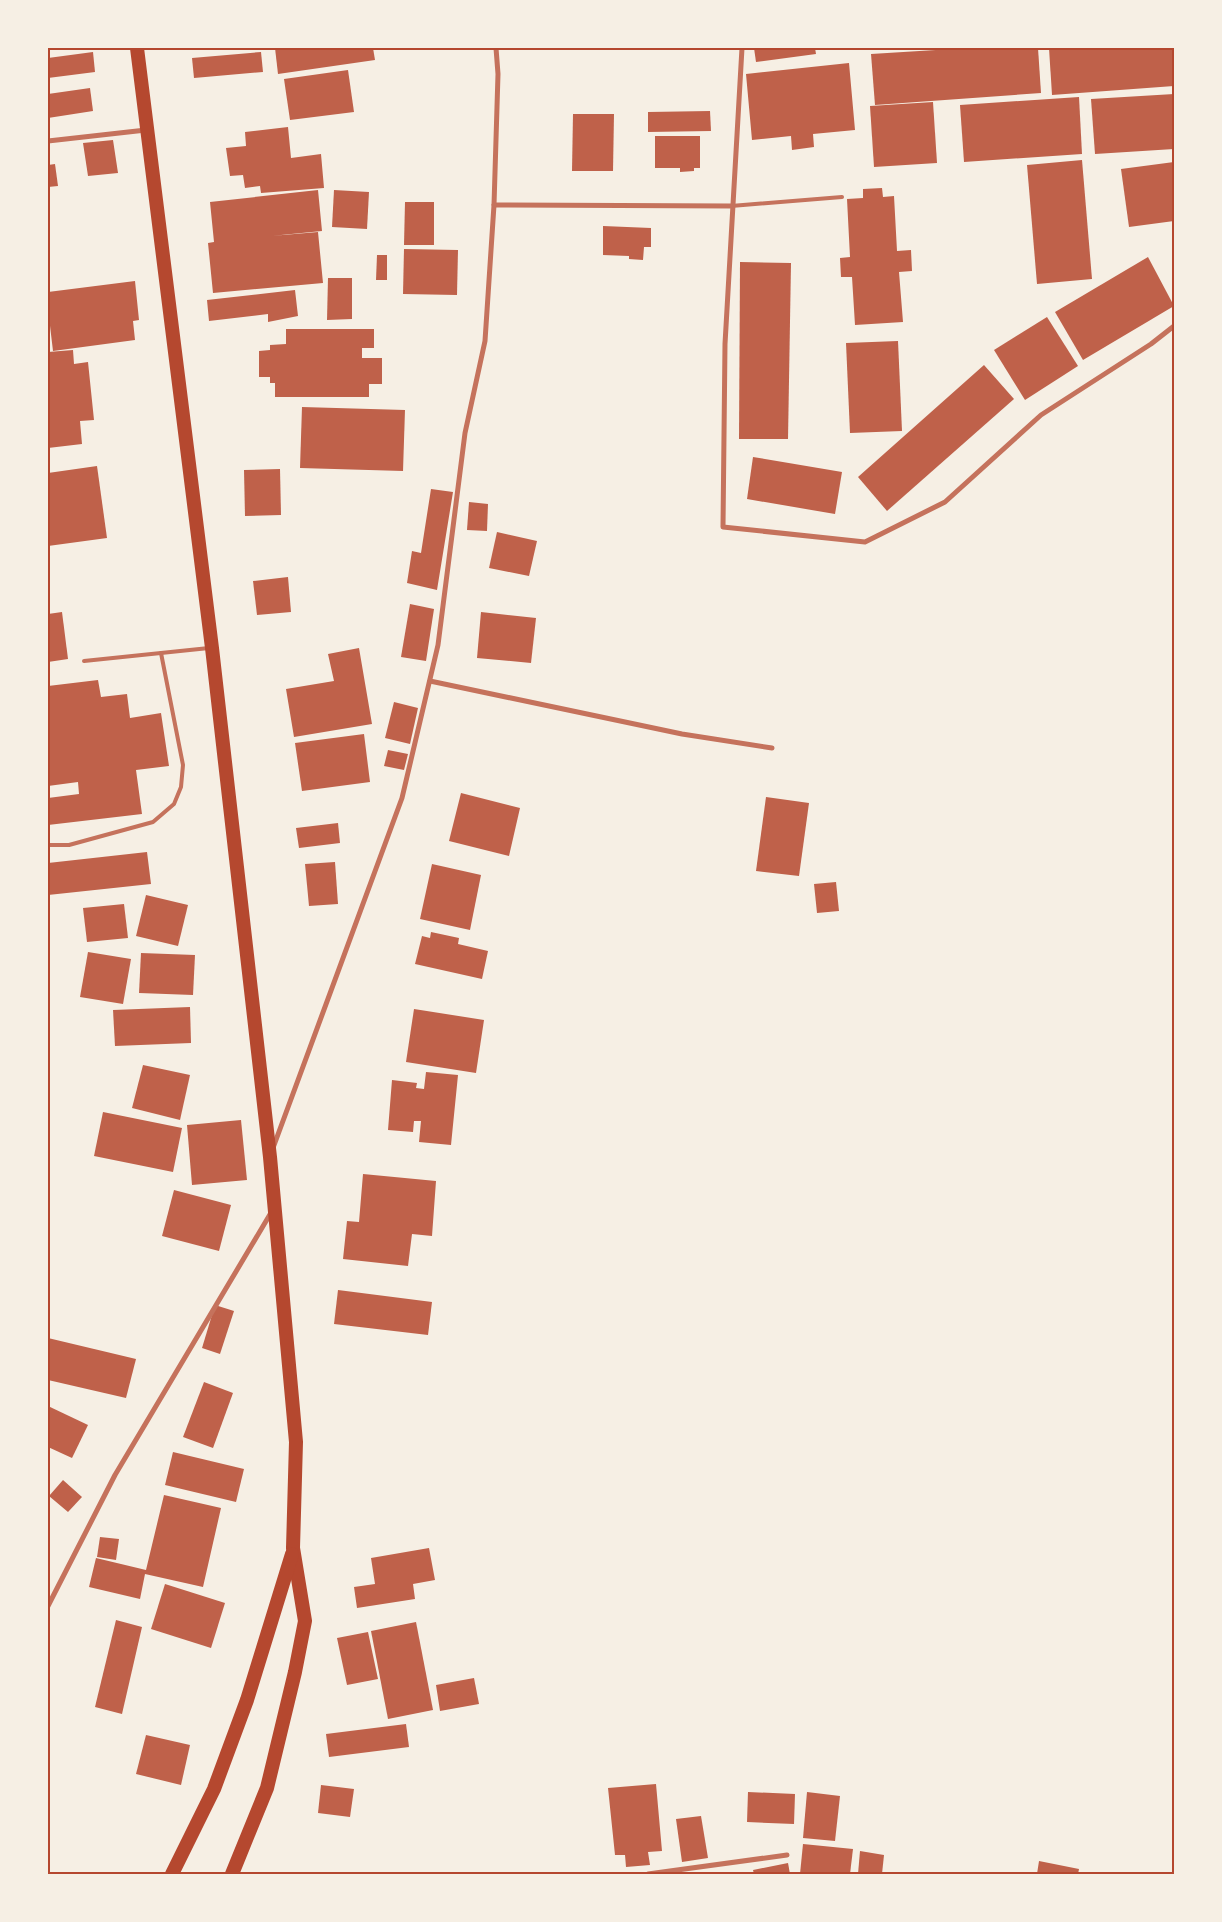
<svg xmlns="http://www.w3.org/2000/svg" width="1222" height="1922" font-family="'Archivo Narrow',sans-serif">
  <rect width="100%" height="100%" fill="#f6efe4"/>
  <g fill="#bf614a">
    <path d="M 275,48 L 373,48 L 375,60 L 278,74 Z"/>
    <path d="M 754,48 L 815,48 L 816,54 L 756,62 Z"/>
    <path d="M 968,48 L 1038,48 L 1041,93 L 875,105 L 871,54 Z"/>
    <path d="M 1049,48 L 1174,48 L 1174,86 L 1052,95 Z"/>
    <path d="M 93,52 L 95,72 L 48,78 L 48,58 Z"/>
    <path d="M 261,52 L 263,72 L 194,78 L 192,58 Z"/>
    <path d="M 849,63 L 855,130 L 813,134 L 814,147 L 792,150 L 791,136 L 752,140 L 746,74 Z"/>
    <path d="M 348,70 L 354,112 L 290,120 L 284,79 Z"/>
    <path d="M 90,88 L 93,111 L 48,118 L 48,94 Z"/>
    <path d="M 1174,94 L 1174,149 L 1095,154 L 1091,99 Z"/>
    <path d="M 1079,97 L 1082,154 L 964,162 L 960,105 Z"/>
    <path d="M 933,102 L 937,163 L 874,167 L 870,106 Z"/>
    <path d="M 710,111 L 711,131 L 648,132 L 648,112 Z"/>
    <path d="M 573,114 L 614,114 L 613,171 L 572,171 Z"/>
    <path d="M 288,127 L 291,158 L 321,154 L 324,188 L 261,193 L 260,186 L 245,188 L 243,175 L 230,176 L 226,148 L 246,146 L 245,132 Z"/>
    <path d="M 655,136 L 700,136 L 700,168 L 694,168 L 694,171 L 680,172 L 680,168 L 655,168 Z"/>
    <path d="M 113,140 L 118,173 L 88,176 L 83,143 Z"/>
    <path d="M 1082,160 L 1092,279 L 1037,284 L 1027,165 Z"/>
    <path d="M 1174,162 L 1174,221 L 1129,227 L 1121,169 Z"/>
    <path d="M 55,164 L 58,186 L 48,187 L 48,165 Z"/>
    <path d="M 882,188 L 883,197 L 894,196 L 897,251 L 911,250 L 912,271 L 899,272 L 903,322 L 855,325 L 852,277 L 841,277 L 840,258 L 850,257 L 847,199 L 863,198 L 863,189 Z"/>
    <path d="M 318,190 L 322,231 L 271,236 L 318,232 L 323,283 L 213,293 L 208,243 L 214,242 L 210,202 Z"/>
    <path d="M 334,190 L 369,192 L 367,229 L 332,227 Z"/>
    <path d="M 405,202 L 434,202 L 434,245 L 404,245 Z"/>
    <path d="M 603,226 L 651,228 L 651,247 L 644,247 L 643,260 L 629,259 L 629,256 L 603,255 Z"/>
    <path d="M 404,249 L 458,250 L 457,295 L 403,294 Z"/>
    <path d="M 377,255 L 387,255 L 387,280 L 376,280 Z"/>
    <path d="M 1148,257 L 1174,306 L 1083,360 L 1055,312 Z"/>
    <path d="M 740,262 L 791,263 L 788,439 L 739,439 Z"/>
    <path d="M 328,278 L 352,278 L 352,319 L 327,320 Z"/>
    <path d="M 135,281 L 139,320 L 133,321 L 135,340 L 53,351 L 48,309 L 48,292 Z"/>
    <path d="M 295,290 L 298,316 L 268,322 L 268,314 L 209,321 L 207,300 Z"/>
    <path d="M 1047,317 L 1078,366 L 1025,400 L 994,350 Z"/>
    <path d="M 286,329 L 374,329 L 374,348 L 362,348 L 362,358 L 382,358 L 382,384 L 369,384 L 369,397 L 275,397 L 275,383 L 270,383 L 270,377 L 259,377 L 259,351 L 270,350 L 270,345 L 286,344 Z"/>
    <path d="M 898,341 L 902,431 L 850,433 L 846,343 Z"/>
    <path d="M 73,350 L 74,364 L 88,362 L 94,420 L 80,421 L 82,444 L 48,448 L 48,352 Z"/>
    <path d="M 984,365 L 1014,399 L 887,511 L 858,477 Z"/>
    <path d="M 302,407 L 405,410 L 403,471 L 300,468 Z"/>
    <path d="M 753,457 L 842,472 L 835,514 L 747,499 Z"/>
    <path d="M 97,466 L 107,538 L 48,546 L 48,473 Z"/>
    <path d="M 280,469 L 281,515 L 245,516 L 244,470 Z"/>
    <path d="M 431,489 L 453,492 L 437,590 L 407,583 L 412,551 L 421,553 Z"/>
    <path d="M 469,502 L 488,504 L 487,531 L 467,530 Z"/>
    <path d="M 497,532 L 537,541 L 529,576 L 489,568 Z"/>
    <path d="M 288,577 L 291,612 L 257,615 L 253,581 Z"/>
    <path d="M 410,604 L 434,609 L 426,661 L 401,657 Z"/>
    <path d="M 62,612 L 68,659 L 48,662 L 48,614 Z"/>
    <path d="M 481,612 L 536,618 L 531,663 L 477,658 Z"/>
    <path d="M 359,648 L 372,724 L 294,737 L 286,689 L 334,681 L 328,654 Z"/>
    <path d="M 98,680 L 101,697 L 127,694 L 130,718 L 161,713 L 169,766 L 136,770 L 142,814 L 48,825 L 48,798 L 79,794 L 78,782 L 48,786 L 48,686 Z"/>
    <path d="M 394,702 L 418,708 L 410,744 L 385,738 Z"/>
    <path d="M 364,734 L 370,782 L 302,791 L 295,743 Z"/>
    <path d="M 388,750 L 408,754 L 404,770 L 384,766 Z"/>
    <path d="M 461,793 L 520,808 L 509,856 L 449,841 Z"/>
    <path d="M 766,797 L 809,803 L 799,876 L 756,871 Z"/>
    <path d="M 338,823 L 340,843 L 299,848 L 296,828 Z"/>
    <path d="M 147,852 L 151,884 L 48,895 L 48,863 Z"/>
    <path d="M 335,862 L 338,904 L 309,906 L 305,864 Z"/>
    <path d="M 432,864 L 481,875 L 470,930 L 420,919 Z"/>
    <path d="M 836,882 L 839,911 L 817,913 L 814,884 Z"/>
    <path d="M 146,895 L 188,905 L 178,946 L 136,936 Z"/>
    <path d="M 124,904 L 128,938 L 87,942 L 83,908 Z"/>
    <path d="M 431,932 L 459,938 L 458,944 L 488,951 L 482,979 L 415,964 L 422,936 L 430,938 Z"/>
    <path d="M 88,952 L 131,959 L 123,1004 L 80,997 Z"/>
    <path d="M 141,953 L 195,955 L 193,995 L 139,993 Z"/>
    <path d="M 190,1007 L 191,1043 L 115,1046 L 113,1010 Z"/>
    <path d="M 414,1009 L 484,1020 L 476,1073 L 406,1062 Z"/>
    <path d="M 143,1065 L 190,1075 L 180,1120 L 132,1108 Z"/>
    <path d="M 426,1072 L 458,1075 L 451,1145 L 419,1142 L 421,1121 L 414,1121 L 413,1132 L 388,1130 L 392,1080 L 417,1083 L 416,1088 L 424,1089 Z"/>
    <path d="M 103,1112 L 182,1128 L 173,1172 L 94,1156 Z"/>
    <path d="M 241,1120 L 247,1180 L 192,1185 L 187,1125 Z"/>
    <path d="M 363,1174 L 436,1181 L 432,1236 L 412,1234 L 408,1266 L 343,1259 L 347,1221 L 359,1222 Z"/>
    <path d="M 174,1190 L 231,1205 L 219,1251 L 162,1236 Z"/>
    <path d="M 338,1290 L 432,1302 L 428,1335 L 334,1324 Z"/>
    <path d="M 215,1305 L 234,1311 L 220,1354 L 202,1348 Z"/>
    <path d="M 48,1338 L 136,1359 L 126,1398 L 48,1380 Z"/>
    <path d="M 204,1382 L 233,1393 L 213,1448 L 183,1437 Z"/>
    <path d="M 48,1406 L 88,1425 L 72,1458 L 48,1447 Z"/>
    <path d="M 173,1452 L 244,1469 L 236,1502 L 165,1485 Z"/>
    <path d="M 63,1480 L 82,1497 L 68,1512 L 49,1496 Z"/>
    <path d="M 164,1495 L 221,1508 L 203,1587 L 145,1574 L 140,1599 L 89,1587 L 96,1558 L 146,1570 Z"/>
    <path d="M 100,1537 L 119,1539 L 116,1560 L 97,1557 Z"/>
    <path d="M 429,1548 L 435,1580 L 413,1584 L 415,1599 L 357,1608 L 354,1587 L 375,1584 L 371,1558 Z"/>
    <path d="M 165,1584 L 225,1603 L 211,1648 L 151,1629 Z"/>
    <path d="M 116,1620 L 142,1627 L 122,1714 L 95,1707 Z"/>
    <path d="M 416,1622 L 433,1710 L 388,1719 L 371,1631 Z"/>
    <path d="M 368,1632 L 378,1679 L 347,1685 L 337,1638 Z"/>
    <path d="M 474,1678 L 479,1704 L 440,1711 L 436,1685 Z"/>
    <path d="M 406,1724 L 409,1747 L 329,1757 L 326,1734 Z"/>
    <path d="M 146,1735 L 190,1745 L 181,1785 L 136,1774 Z"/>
    <path d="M 656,1784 L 662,1851 L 648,1852 L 650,1865 L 626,1867 L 625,1855 L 615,1855 L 608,1788 Z"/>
    <path d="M 321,1785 L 354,1789 L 350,1817 L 318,1813 Z"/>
    <path d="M 748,1792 L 795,1794 L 794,1824 L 747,1822 Z"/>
    <path d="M 807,1792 L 840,1796 L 835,1841 L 803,1838 Z"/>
    <path d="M 701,1816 L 708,1858 L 682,1862 L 676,1819 Z"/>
    <path d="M 803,1844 L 853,1849 L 850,1874 L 800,1874 Z"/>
    <path d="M 860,1851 L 884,1855 L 882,1874 L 858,1874 Z"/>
    <path d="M 1039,1861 L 1079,1869 L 1078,1874 L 1037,1874 Z"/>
    <path d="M 788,1863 L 790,1874 L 754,1874 L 753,1870 Z"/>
  </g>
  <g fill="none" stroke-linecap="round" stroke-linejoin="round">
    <g stroke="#c5725c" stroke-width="4">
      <path d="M 731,206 L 842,197"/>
      <path d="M 84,661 L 209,648"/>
      <path d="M 48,845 L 69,845 L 153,822 L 174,804 L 181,787 L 183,765 L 161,653"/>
    </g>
    <g stroke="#c5725c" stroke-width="5">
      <path d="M 742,48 L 725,344 L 723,527 L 865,542 L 945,502 L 1041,415 L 1151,344 L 1174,326"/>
      <path d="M 48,141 L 146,130"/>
      <path d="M 494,205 L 731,206"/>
      <path d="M 430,681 L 682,734 L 772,748"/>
      <path d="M 273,1148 L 402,798 L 438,645 L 465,433 L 485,341 L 494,205 L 498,74 L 496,48"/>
      <path d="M 48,1606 L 115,1475 L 272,1211"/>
      <path d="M 648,1874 L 787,1855"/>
    </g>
    <g stroke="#b5482f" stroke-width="14">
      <path d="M 137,48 L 212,648 L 270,1157 L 296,1442 L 293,1548 L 305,1621 L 295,1672 L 267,1788 L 232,1874"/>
      <path d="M 172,1874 L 214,1789 L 247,1700 L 292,1554"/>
    </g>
  </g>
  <rect width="1222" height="1922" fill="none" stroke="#f6efe4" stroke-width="98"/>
  <rect x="49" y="49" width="1124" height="1824" fill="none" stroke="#b5482f" stroke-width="2"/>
</svg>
